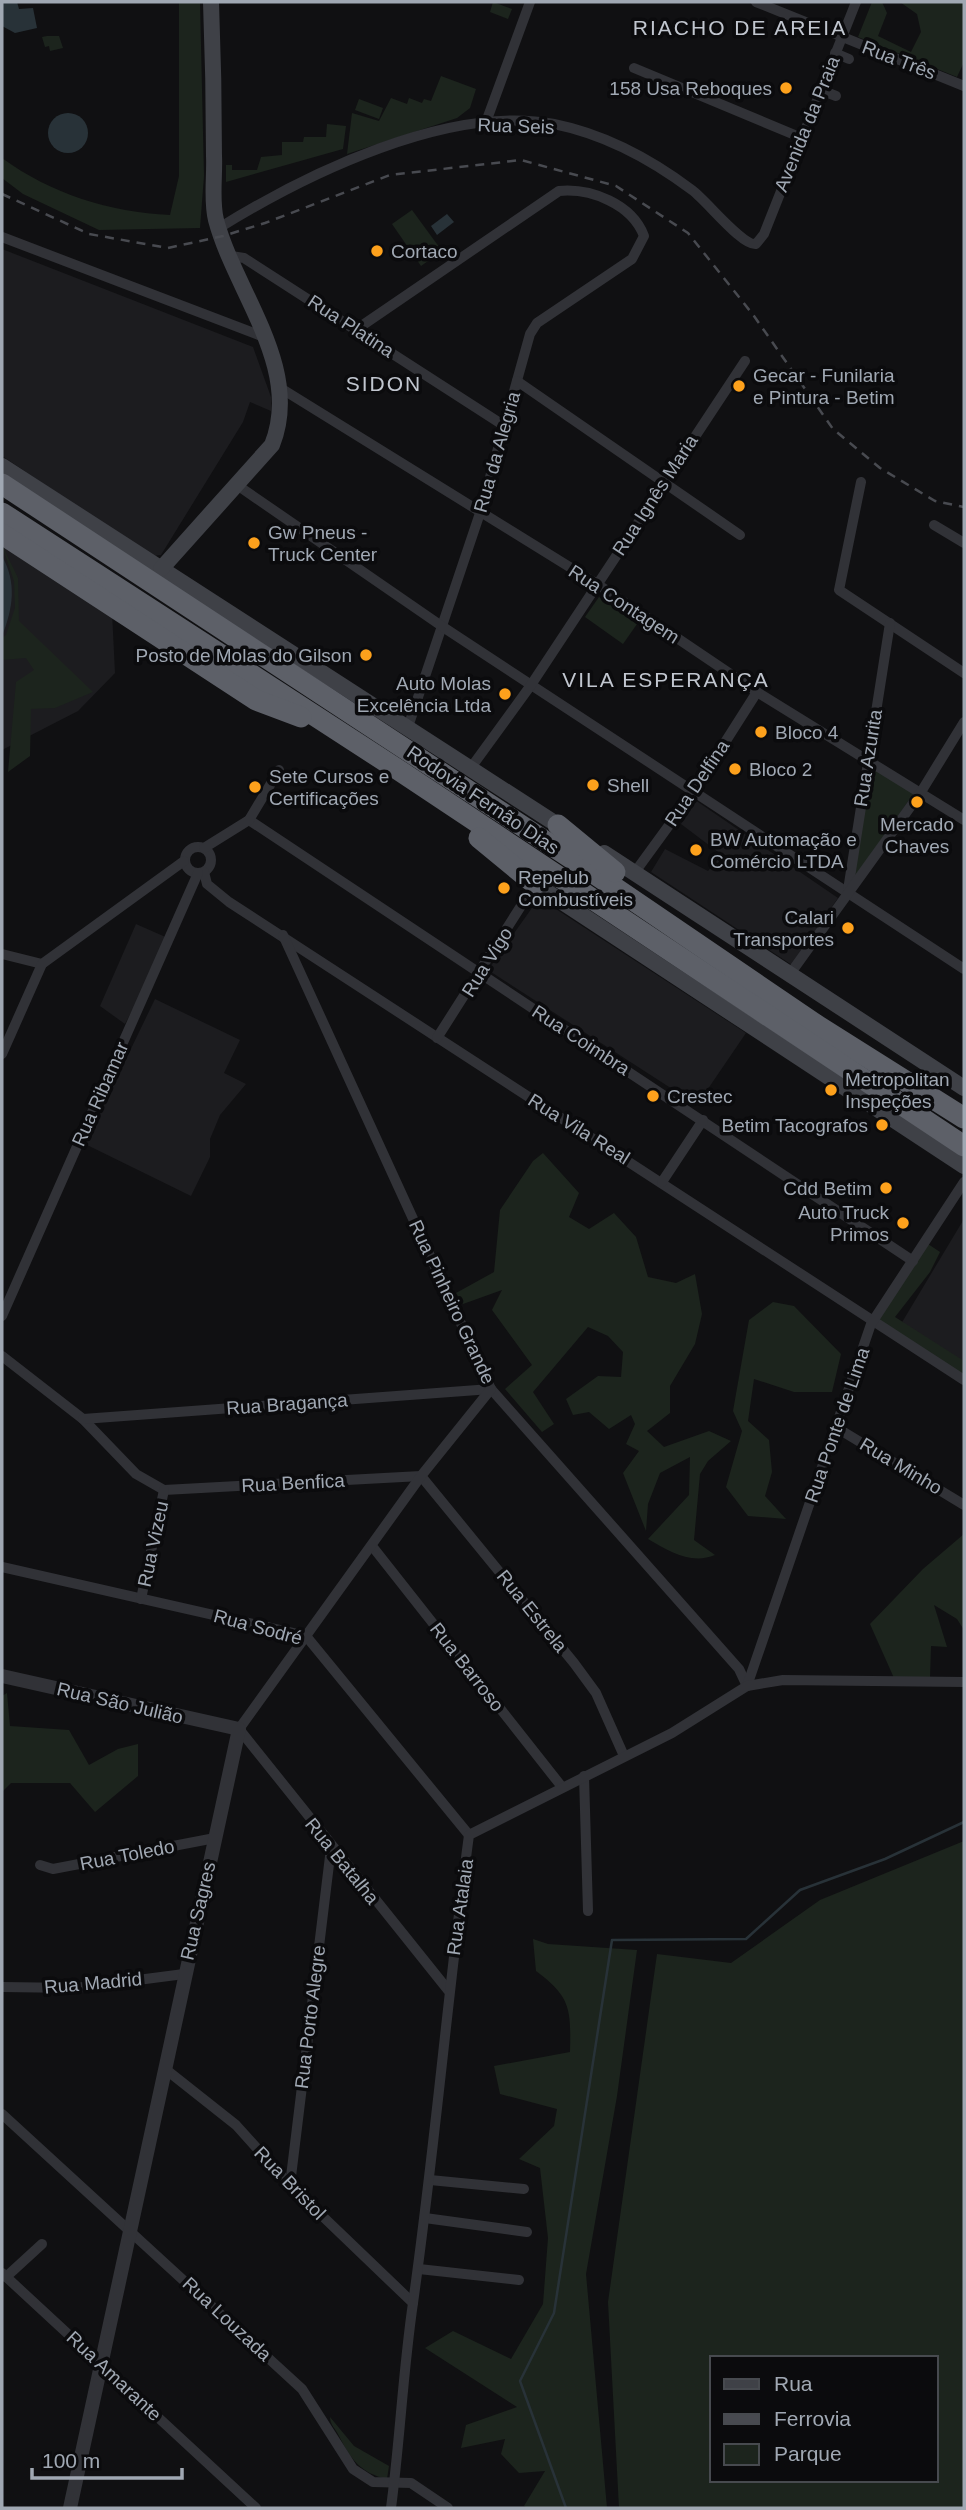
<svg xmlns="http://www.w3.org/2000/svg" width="966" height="2510" font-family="Helvetica,sans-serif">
  <rect width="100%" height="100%" fill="#101012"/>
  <g fill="#1c1c1f">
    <path d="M 2,249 L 253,347 L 271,397 L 271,411 L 250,402 L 243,422 L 161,555 L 152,556 L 2,456 Z"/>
    <path d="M 2,539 L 112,612 L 115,673 L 78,711 L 2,750 Z"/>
    <path d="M 695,800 L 838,898 L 792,965 L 651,872 L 665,849 L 708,871 L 722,855 L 681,824 Z"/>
    <path d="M 539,898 L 746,1033 L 697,1105 L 488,970 Z"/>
    <path d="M 136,924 L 170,939 L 125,1024 L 100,1006 Z"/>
    <path d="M 155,999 L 240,1040 L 224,1073 L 246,1084 L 220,1115 L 210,1139 L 210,1157 L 191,1196 L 85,1144 Z"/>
    <path d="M 964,1219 L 964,1371 L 898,1329 Z"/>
  </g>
  <g fill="#1c241d" fill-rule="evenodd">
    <path d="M 179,2 L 200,2 L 204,176 L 200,228 L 99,230 L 23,194 L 2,178 L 2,158 C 51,194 110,212 170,215 L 179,176 Z"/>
    <path d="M 493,2 L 512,9 L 508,19 L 490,12 Z"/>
    <path d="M 872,2 L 882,2 L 887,13 L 878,36 L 911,52 L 921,32 L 917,14 L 900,2 L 964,2 L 964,62 L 957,77 L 858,37 Z"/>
    <path d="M 47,36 L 59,36 L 63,48 L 50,51 L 49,46 L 45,47 L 42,37 Z"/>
    <path d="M 441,76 L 476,89 L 470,108 L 457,118 L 347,154 L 352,113 L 379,121 L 391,98 L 407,104 L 409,98 L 422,103 L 424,99 L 431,101 Z"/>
    <path d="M 359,99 L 383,108 L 379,119 L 355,110 Z"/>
    <path d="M 327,124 L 346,126 L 343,149 L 226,182 L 226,165 L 232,165 L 232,170 L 257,170 L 261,157 L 282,155 L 282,142 L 303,142 L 304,137 L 326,137 Z"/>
    <path d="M 412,210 L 442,251 L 421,266 L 392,224 Z"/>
    <path d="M 2,545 L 18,578 L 19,621 L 93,692 L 55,708 L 31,709 L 30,756 L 8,772 L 16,682 L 34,670 L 26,658 L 2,660 L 2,638 L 6,635 L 15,608 L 14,581 Z"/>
    <path d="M 599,597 L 637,624 L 623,644 L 585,617 Z"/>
    <path d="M 870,763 L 914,793 L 852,881 Z"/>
    <path d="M 543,1153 L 579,1193 L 569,1217 L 589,1229 L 614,1213 L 636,1237 L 648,1277 L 676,1283 L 695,1274 L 702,1314 L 695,1344 L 670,1386 L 670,1413 L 647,1431 L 664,1447 L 709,1431 L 731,1441 L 708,1461 L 700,1474 L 694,1540 L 715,1555 C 691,1565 669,1551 648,1539 L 689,1495 L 690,1457 L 660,1473 L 648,1504 L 646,1531 L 623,1473 L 639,1451 L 626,1444 L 635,1424 L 631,1415 L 609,1429 L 589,1412 L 573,1415 L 566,1399 L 598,1376 L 621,1377 L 623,1352 L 608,1336 L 588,1327 L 533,1392 L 554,1424 L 542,1432 L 505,1389 L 532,1365 L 492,1310 L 502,1290 L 463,1304 L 456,1293 L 494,1272 L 500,1210 L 533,1161 Z"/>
    <path d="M 928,1244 L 940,1252 L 930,1272 L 895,1317 L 964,1361 L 964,1379 L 876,1323 Z"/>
    <path d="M 773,1302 L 794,1306 L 841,1354 L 832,1392 L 794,1392 L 754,1379 L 748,1421 L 769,1440 L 772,1472 L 765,1496 L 786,1519 L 748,1516 L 726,1487 L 742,1431 L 733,1411 L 749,1320 Z"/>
    <path d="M 964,1534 L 964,1630 L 957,1619 L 934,1605 L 947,1647 L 931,1646 L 930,1678 L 894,1678 L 870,1624 L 923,1569 Z"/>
    <path d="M 7,1693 L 10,1726 L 69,1730 L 89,1765 L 118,1749 L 138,1744 L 138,1776 L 95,1812 L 70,1783 L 11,1783 L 2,1792 L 2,1696 Z"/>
    <path d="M 964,1841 L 964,2508 L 619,2508 L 608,2302 L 657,1954 L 731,1963 L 820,1900 ZM 712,2358 L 936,2358 L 936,2480 L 712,2480 Z"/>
    <path d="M 533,1939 L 548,1944 L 637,1950 L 617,2096 L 586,2274 L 607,2508 L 527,2508 L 524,2506 L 545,2471 L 519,2473 L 501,2454 L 505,2439 L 461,2448 L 466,2425 L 517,2407 L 425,2348 L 453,2331 L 511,2359 L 543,2304 L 548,2238 L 540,2168 L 519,2159 L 554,2126 L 557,2109 L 500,2094 L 494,2066 L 570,2052 C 571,2009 571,1997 536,1971 Z"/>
    <path d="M 330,2417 L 354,2446 L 389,2466 L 387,2479 C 361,2473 351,2460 339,2436 C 336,2429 330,2425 330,2417 Z"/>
  </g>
  <g fill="#283238">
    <path d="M 2,2 L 17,2 L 19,9 L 33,8 L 37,28 L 15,33 L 2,26 Z"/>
    <circle cx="68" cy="133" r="20"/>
    <path d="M 447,214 L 454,222 L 437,235 L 431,226 Z"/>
    <path d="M 2,556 C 17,583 13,608 2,636 Z"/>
  </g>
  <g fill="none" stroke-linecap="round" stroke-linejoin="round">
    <path stroke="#283238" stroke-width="2.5" d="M 566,2508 L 520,2381 L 554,2313 L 612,1940 L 746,1939 L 800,1890 L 885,1859 L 964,1822"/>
    <g stroke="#313237" stroke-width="10">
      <path d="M 756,2 L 964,86"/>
      <path d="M 835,53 L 849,59"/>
      <path d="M 634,68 L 802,138"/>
      <path d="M 821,90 L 836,96"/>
      <path d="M 486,122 L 530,2"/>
      <path d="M 219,228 C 306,174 449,104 554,124 C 604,134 652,160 692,190 C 707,201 742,246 756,244 L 764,234 L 856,2"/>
      <path d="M 2,237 L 264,337"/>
      <path d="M 231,256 L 244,258 L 503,425"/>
      <path d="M 357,329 L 559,191 C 591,188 632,204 644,236 L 632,259 L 537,323 L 530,334 L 480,513 L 408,727"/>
      <path d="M 517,381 L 740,535"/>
      <path d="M 282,389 L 597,584 L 757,692 L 964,820"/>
      <path d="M 861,482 L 839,590 L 964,673"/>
      <path d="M 237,485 L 443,627 L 964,969"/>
      <path d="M 934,525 L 964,543"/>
      <path d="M 470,769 L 531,685 L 745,361"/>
      <path d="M 249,820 L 913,1261"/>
      <circle cx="198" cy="860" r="13"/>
      <path d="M 204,848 L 249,820 L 279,770"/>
      <path d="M 204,872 L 207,884 L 229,902 L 964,1380"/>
      <path d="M 635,872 L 694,791 L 757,692"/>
      <path d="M 848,890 L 890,623"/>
      <path d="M 283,935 L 491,1389 L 739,1669 L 747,1686"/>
      <path d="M 2,954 L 42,964"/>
      <path d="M 790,974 L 921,792 L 964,722"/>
      <path d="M 437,1038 L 535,884"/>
      <path d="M 2,1054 L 42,964 L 184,861"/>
      <path d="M 662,1182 L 703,1120"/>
      <path d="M 2,1316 L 198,873"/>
      <path d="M 2,1356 L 83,1419 L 136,1474 L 164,1490"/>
      <path d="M 83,1419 L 491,1389"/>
      <path d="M 837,1428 L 964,1505"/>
      <path d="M 164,1490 L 421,1476 L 574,1663 L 596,1693 L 624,1756"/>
      <path d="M 372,1546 L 562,1787"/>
      <path d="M 2,1567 L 306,1636 L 469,1835"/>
      <path d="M 141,1599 L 164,1490"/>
      <path d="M 747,1686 L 871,1324 L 964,1182"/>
      <path d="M 584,1776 L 588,1911"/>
      <path d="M 40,1865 L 53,1869 L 215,1838"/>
      <path d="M 2,1987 L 76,1988 L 184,1974"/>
      <path d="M 448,1990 L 239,1729 L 421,1476 L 491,1389"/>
      <path d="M 164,2068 L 236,2125 L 290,2185 L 413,2303"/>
      <path d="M 2,2114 L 302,2389 L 353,2469 L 373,2482 L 411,2483 L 448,2508"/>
      <path d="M 430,2180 L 524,2189"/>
      <path d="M 290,2185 L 331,1848"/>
      <path d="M 425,2218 L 527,2232"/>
      <path d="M 419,2269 L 519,2280"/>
      <path d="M 2,2273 L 256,2508"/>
      <path d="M 6,2277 L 42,2244"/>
      <path d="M 391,2508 C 400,2440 403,2371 413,2303 C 435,2147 448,1991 469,1835 L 672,1733 L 747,1686 L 783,1680 L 964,1682"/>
    </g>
    <path stroke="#313237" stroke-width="14" d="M 2,1676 L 239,1729 L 70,2508"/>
    <g stroke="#3f4147" stroke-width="16">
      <path d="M 2,466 L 567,831"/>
      <path d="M 161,569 L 272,445 C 303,368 235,292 216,220 C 211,201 215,176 214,156 C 214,105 213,53 211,2"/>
      <path d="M 604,853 L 964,1088"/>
      <path d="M 535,884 L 964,1166"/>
    </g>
    <g stroke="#5d6068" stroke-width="21">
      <path d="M 2,484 L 586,868 L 815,1024 L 964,1118"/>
      <path d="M 2,513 L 397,769 L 964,1146"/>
      <path d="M 2,534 L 256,700 L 301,717"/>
      <path d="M 558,825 L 615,872"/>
      <path d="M 479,838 L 535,884"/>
    </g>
    <path stroke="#484a50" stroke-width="2.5" stroke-dasharray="9 7" stroke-linecap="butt" d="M 2,194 L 89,234 L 168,248 L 223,236 L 265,223 L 390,175 L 521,160 L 616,186 L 688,233 L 754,316 L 833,429 L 880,468 L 935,501 L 964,507"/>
  </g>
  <g fill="#fda11c" stroke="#0b0b0d" stroke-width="2.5">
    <circle cx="786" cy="88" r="7"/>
    <circle cx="377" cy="251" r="7"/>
    <circle cx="739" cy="386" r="7"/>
    <circle cx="254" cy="543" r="7"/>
    <circle cx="366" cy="655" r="7"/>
    <circle cx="505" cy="694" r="7"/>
    <circle cx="761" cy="732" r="7"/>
    <circle cx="735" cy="769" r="7"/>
    <circle cx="593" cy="785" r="7"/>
    <circle cx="255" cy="787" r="7"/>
    <circle cx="917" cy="802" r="7"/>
    <circle cx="696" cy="850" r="7"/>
    <circle cx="504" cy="888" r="7"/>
    <circle cx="848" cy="928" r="7"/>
    <circle cx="831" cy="1090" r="7"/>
    <circle cx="653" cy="1096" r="7"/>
    <circle cx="882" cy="1125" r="7"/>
    <circle cx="886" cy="1188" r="7"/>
    <circle cx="903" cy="1223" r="7"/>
  </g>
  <g text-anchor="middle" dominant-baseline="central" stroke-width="7" stroke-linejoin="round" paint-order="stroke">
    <g font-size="19" fill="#a0a8b3" stroke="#0b0b0d">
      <text transform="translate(899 60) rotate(21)">Rua Três</text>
      <text transform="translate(807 124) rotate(-68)">Avenida da Praia</text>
      <text transform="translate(516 126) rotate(2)">Rua Seis</text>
      <text transform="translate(351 326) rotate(33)">Rua Platina</text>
      <text transform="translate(497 452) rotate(-74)">Rua da Alegria</text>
      <text transform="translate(655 495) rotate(-57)">Rua Ignês Maria</text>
      <text transform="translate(624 604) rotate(33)">Rua Contagem</text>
      <text transform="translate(868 758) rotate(-81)">Rua Azurita</text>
      <text transform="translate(697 783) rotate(-56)">Rua Delfina</text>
      <text transform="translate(483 800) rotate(34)">Rodovia Fernão Dias</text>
      <text transform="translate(487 962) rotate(-58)">Rua Vigo</text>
      <text transform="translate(581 1040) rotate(33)">Rua Coimbra</text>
      <text transform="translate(100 1094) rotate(-66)">Rua Ribamar</text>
      <text transform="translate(579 1129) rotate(32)">Rua Vila Real</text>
      <text transform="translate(452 1302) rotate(65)">Rua Pinheiro Grande</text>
      <text transform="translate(287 1404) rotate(-4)">Rua Bragança</text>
      <text transform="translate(837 1425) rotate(-71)">Rua Ponte de Lima</text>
      <text transform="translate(901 1466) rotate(31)">Rua Minho</text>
      <text transform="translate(293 1483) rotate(-3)">Rua Benfica</text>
      <text transform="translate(153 1544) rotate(-78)">Rua Vizeu</text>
      <text transform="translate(532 1611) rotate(51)">Rua Estrela</text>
      <text transform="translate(258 1627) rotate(15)">Rua Sodré</text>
      <text transform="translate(467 1667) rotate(52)">Rua Barroso</text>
      <text transform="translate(120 1703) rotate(13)">Rua São Julião</text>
      <text transform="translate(127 1855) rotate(-11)">Rua Toledo</text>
      <text transform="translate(342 1861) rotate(51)">Rua Batalha</text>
      <text transform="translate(460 1907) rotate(-82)">Rua Atalaia</text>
      <text transform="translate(198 1911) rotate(-77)">Rua Sagres</text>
      <text transform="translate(93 1983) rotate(-5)">Rua Madrid</text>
      <text transform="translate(310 2017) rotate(-83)">Rua Porto Alegre</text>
      <text transform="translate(290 2183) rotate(46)">Rua Bristol</text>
      <text transform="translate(227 2319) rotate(43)">Rua Louzada</text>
      <text transform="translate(114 2376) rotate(43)">Rua Amarante</text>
    </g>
    <g font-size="19" fill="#a0a8b3" stroke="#0b0b0d" text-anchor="start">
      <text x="772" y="88" text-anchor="end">158 Usa Reboques</text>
      <text x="391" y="251">Cortaco</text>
      <text x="753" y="375">Gecar - Funilaria<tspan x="753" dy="22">e Pintura - Betim</tspan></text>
      <text x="268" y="532">Gw Pneus -<tspan x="268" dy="22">Truck Center</tspan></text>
      <text x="352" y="655" text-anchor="end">Posto de Molas do Gilson</text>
      <text x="491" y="683" text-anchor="end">Auto Molas<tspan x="491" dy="22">Excelência Ltda</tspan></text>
      <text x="775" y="732">Bloco 4</text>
      <text x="749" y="769">Bloco 2</text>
      <text x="269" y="776">Sete Cursos e<tspan x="269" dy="22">Certificações</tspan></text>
      <text x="607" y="785">Shell</text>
      <text x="917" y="824" text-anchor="middle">Mercado<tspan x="917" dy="22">Chaves</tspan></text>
      <text x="710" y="839">BW Automação e<tspan x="710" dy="22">Comércio LTDA</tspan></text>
      <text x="518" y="877">Repelub<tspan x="518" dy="22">Combustíveis</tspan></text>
      <text x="834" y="917" text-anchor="end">Calari<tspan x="834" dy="22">Transportes</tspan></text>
      <text x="845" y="1079">Metropolitan<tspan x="845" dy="22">Inspeções</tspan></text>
      <text x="667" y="1096">Crestec</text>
      <text x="868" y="1125" text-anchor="end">Betim Tacografos</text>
      <text x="872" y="1188" text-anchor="end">Cdd Betim</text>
      <text x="889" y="1212" text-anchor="end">Auto Truck<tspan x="889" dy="22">Primos</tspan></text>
    </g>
    <g font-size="21" letter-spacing="2" fill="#c1c6cf" stroke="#0b0b0d">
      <text x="740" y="27">RIACHO DE AREIA</text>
      <text x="384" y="383">SIDON</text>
      <text x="666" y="679">VILA ESPERANÇA</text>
    </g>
  </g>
  <rect width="966" height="2510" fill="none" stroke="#a0a8b3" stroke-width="7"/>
  <rect x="710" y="2356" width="228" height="126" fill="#0b0b0d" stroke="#474a4f" stroke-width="2"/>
  <rect x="724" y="2379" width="35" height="10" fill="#3f4147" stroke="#474a4f" stroke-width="2"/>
  <text x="774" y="2391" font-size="21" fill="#a0a8b3">Rua</text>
  <rect x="724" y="2414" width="35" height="10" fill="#484a50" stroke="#474a4f" stroke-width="2"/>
  <text x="774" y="2426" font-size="21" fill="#a0a8b3">Ferrovia</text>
  <rect x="724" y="2444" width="35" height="21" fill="#1c241d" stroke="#474a4f" stroke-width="2"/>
  <text x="774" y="2461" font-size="21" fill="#a0a8b3">Parque</text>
  <path d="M32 2468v10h150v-10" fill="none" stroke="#a0a8b3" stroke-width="3.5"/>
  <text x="42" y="2468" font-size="21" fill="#a0a8b3" stroke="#0b0b0d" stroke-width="5" paint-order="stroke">100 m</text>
</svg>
